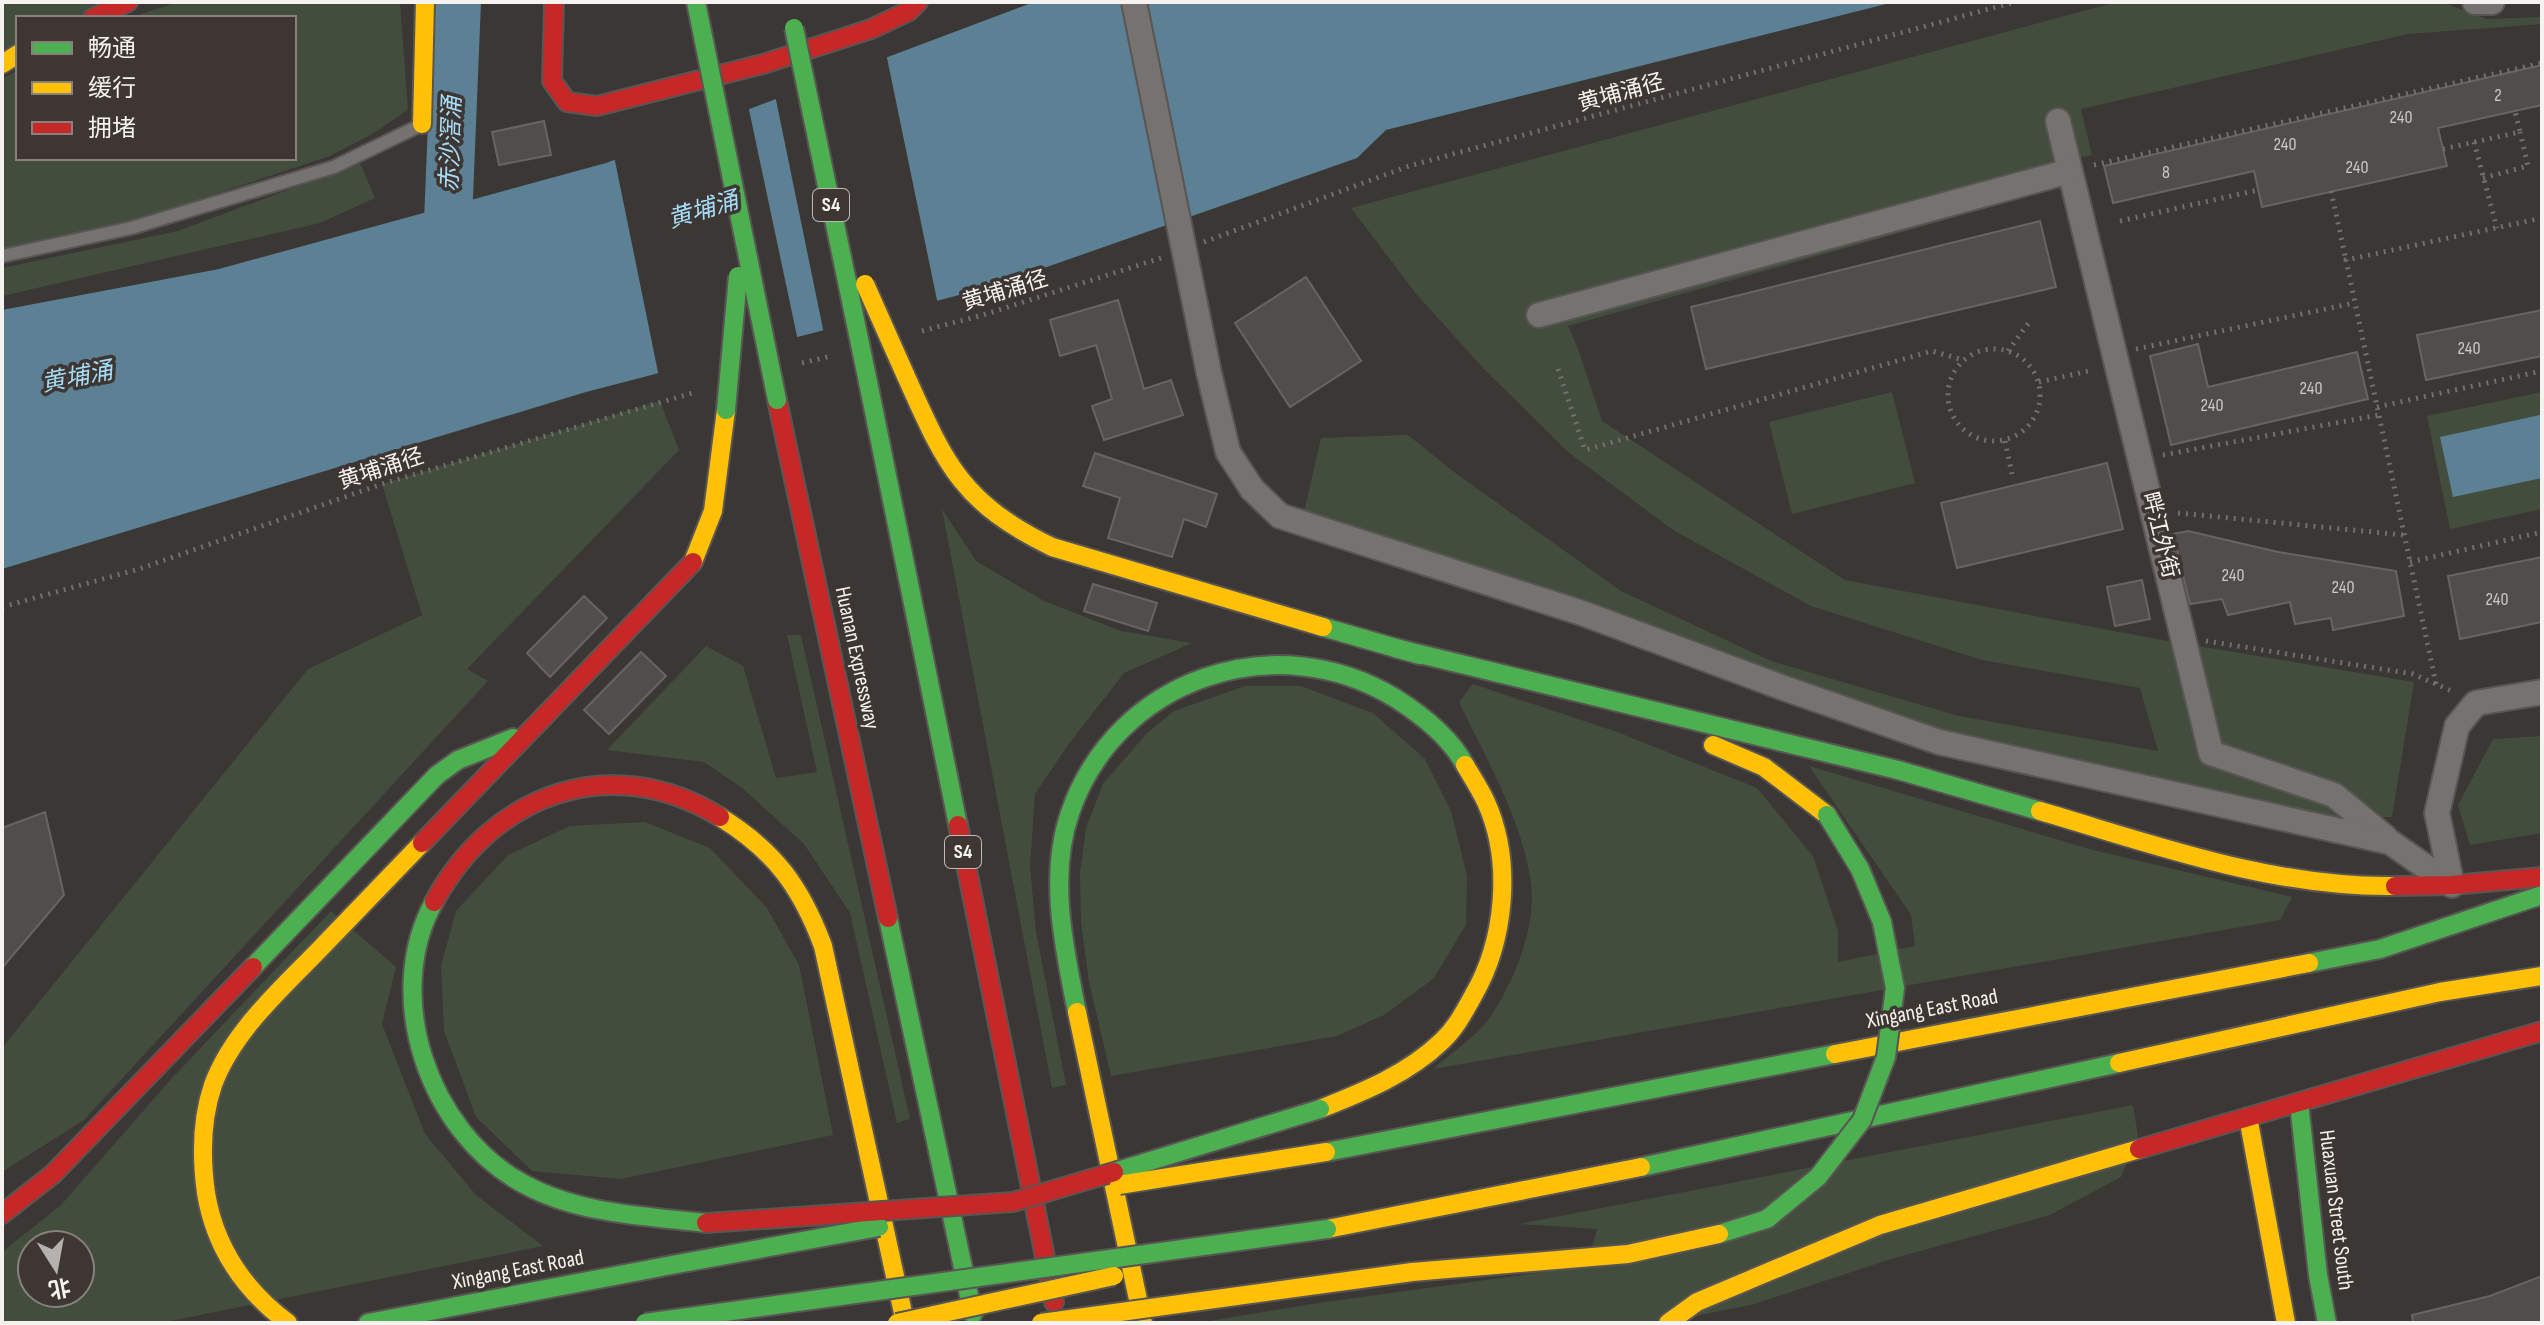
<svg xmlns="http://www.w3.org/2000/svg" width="2544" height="1325" font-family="'Sofia Sans Condensed','Noto Sans SC',sans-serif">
  <rect width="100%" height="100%" fill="#3b3735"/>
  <g fill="#424d3d" fill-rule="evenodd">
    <path d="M 2,2 L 112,2 L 79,18 L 18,18 L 18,47 L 2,56 Z"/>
    <path d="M 178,2 L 400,2 L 408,110 L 372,134 L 330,156 L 128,223 L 2,250 L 2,79 L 18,70 L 18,158 L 294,158 L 294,18 L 128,18 Z"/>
    <path d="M 2117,2 L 2442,2 L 2487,19 L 2542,17 L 2542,24 L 2408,34 L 2081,109 L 2092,155 L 2053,163 L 2059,188 L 1568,326 L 1577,346 L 1602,421 L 1845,580 L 2162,640 L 2414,682 L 2392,817 L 2304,817 L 1918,725 L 1304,512 L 1321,438 L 1408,435 L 1458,475 L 1621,591 L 1771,661 L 1959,716 L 2158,751 L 2140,688 L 1982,660 L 1811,606 L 1673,530 L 1568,452 L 1484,369 L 1417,295 L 1351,208 Z"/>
    <path d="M 360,163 L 375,198 L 320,223 L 2,296 L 2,268 L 178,231 Z"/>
    <path d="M 1892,392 L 1915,483 L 1792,514 L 1769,422 Z"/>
    <path d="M 2542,392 L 2542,509 L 2450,529 L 2427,416 Z"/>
    <path d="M 660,401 L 679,450 L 467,669 L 488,681 L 84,1120 L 2,1172 L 2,1048 L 308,669 L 422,615 L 382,484 Z"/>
    <path d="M 942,509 L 976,561 L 1044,601 L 1121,631 L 1192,643 L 1124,673 L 1068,745 L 1035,794 L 1030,867 L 1036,932 L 1066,1085 L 1052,1088 Z"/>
    <path d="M 787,635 L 801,635 L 910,1119 L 897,1123 L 850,913 L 804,844 L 741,787 L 704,762 L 607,750 L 706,646 L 743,666 L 776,778 L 817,772 Z"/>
    <path d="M 1473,684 L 1617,732 L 1757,788 L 1813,856 L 1838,931 L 1838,962 L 1915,946 L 1911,915 L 1809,766 L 2093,850 L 2292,897 L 2280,920 L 1433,1069 C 1450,1054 1474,1038 1488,1020 C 1513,985 1537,927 1531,883 C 1522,819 1486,759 1459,702 Z"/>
    <path d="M 1245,686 L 1301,686 L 1373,713 L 1425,759 L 1451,811 L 1467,876 L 1466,925 L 1433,979 L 1384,1015 L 1337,1036 L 1111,1076 L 1089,982 L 1081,922 L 1080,874 L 1086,828 L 1103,784 L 1147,733 L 1174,711 Z"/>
    <path d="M 2542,736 L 2542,833 L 2470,845 L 2458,805 L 2493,739 Z"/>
    <path d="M 645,822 L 710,848 L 767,908 L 799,965 L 833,1135 L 621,1179 L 532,1171 L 476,1117 L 444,1031 L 441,966 L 456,911 L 508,855 L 570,826 Z"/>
    <path d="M 331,911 L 396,967 L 382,1024 L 425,1134 L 476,1195 L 543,1246 L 161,1323 L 2,1323 L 2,1252 L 61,1205 L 172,1078 ZM 32,1245 L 80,1245 L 80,1293 L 32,1293 Z"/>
    <path d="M 2133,1105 L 2138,1136 L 2121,1177 L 2050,1215 L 1888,1260 L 1751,1305 L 1659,1323 L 1197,1323 L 1318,1303 L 1587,1266 L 1597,1229 L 1519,1224 Z"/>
  </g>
  <g fill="#5d8194">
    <path d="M 1034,2 L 1894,2 L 1386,130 L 1357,158 L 990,287 L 586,392 L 2,569 L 2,310 L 219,269 L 606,163 Z"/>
    <path d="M 2540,415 L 2542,478 L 2453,497 L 2440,437 Z"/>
  </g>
  <g fill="#3b3735">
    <path d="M 886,53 L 938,305 L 824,334 L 775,95 Z"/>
    <path d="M 748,105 L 798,341 L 659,377 L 614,156 Z"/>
  </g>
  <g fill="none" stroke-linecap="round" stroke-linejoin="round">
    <path stroke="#5d8194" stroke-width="48" d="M 446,270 L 457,2"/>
  </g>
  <g fill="#504d4b" stroke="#676462" stroke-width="2">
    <path d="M 2542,65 L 2542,105 L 2438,128 L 2447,166 L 2262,207 L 2254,171 L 2113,203 L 2104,166 Z"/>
    <path d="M 544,121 L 551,155 L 499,165 L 492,132 Z"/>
    <path d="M 2040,221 L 2056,287 L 1706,369 L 1691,307 Z"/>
    <path d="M 1306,277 L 1361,361 L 1290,407 L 1235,323 Z"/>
    <path d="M 1118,300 L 1144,389 L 1171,380 L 1183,415 L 1104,440 L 1092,406 L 1112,399 L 1096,345 L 1060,356 L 1050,320 Z"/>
    <path d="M 2542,310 L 2542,356 L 2426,380 L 2417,335 Z"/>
    <path d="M 2198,344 L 2208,387 L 2357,352 L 2368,399 L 2171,445 L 2150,356 Z"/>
    <path d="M 1095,453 L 1217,494 L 1206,527 L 1184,519 L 1172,557 L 1108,538 L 1120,498 L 1083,486 Z"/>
    <path d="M 2107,463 L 2123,529 L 1957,568 L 1941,503 Z"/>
    <path d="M 2188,531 L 2278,552 L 2396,571 L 2404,616 L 2333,630 L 2331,618 L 2295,624 L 2290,602 L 2228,615 L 2222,599 L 2190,604 L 2173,534 Z"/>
    <path d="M 2542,557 L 2542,622 L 2460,639 L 2448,576 Z"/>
    <path d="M 2142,580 L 2150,619 L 2115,626 L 2107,587 Z"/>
    <path d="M 1093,584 L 1157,603 L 1148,631 L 1084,611 Z"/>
    <path d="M 584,596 L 607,618 L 550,677 L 527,653 Z"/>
    <path d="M 641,652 L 666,676 L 609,734 L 584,710 Z"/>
    <path d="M 45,812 L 64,895 L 2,968 L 2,828 Z"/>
    <path d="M 2542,1276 L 2542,1323 L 2413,1323 L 2412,1315 L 2490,1296 Z"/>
  </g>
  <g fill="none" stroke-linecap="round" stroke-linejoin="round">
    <defs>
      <path id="lane" d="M 2,256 L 131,228 L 334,167 L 421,125"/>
      <g id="street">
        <path d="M 2475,2 L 2492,2"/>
        <path d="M 2058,121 L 2211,753 L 2334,795 L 2385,837"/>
        <path d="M 1539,315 L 2070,171"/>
        <path d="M 1252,489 L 1280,516 L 1582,613 L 1781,687 L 1939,742 L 2390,842 L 2450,884"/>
        <path d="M 2452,885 L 2437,813 L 2457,726 L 2476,703 L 2542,692"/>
      </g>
      <g id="fast">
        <path d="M 696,2 L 707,56"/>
        <path d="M 868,382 L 958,825"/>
        <path d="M 1323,627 L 1420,655"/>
        <path d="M 1395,648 L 1898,770 L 2040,811"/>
        <path d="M 434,902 C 382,996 429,1132 522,1183 C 577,1214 645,1216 706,1223"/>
        <path d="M 888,918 L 973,1314"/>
        <path d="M 2309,963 L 2380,949 L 2542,895"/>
        <path d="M 253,967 L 437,775 L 458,760 L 513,738"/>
        <path d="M 1077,1012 C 1064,948 1048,876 1070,813 C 1116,678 1276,625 1395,698 C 1422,715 1450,737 1465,765"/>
        <path d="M 2299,1103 L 2318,1275 L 2327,1323"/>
        <path d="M 1326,1152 L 1835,1054"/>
        <path d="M 1641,1167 L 2119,1063"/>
        <path d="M 368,1323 L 677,1264"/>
      </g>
      <g id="slow">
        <path d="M 2,64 L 18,54"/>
        <path d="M 422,124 L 425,2"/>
        <path d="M 905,374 C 945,463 960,502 1052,547 L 1323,627"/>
        <path d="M 693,562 L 713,511 L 726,410"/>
        <path d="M 1713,745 L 1764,767 L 1827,815"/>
        <path d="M 2040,811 C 2156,845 2273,888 2395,886"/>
        <path d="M 720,817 C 775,851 801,887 823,946 L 905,1322"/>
        <path d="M 1077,1012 L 1143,1323"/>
        <path d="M 1835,1054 L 2309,963"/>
        <path d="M 2119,1063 L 2440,992 L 2542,976"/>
        <path d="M 1320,1109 C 1363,1092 1408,1074 1442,1041 C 1456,1028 1464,1012 1473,996 C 1505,941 1513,862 1486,802 C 1480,789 1472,777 1465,765"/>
        <path d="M 2248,1117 L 2286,1323"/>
        <path d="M 1327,1229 L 1641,1167"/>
        <path d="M 288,1323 C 244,1290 215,1248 206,1193 C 201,1157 201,1120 213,1085 C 232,1033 279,991 317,952 C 352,916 387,879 422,843"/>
        <path d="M 1668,1323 L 1697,1302 L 1880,1225 L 2139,1149"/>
      </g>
      <g id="jam">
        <path d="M 554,2 L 552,81 L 567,102 L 597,106 L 763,64 L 871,29 L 909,11 L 918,2"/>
        <path d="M 93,18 L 128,2"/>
        <path d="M 777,400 L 888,918"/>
        <path d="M 958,825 L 1054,1302"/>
        <path d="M 422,843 L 693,562"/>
        <path d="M 2395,886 L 2452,885 L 2542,877"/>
        <path d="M 434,902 C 493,793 611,750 720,817"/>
        <path d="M 2139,1149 L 2542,1031"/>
        <path d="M 2,1214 L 53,1174 L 253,967"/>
      </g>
    </defs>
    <use href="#lane" stroke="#585554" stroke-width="16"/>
    <use href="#street" stroke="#585554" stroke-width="28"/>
    <use href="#fast" stroke="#585554" stroke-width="22"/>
    <use href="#slow" stroke="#585554" stroke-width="22"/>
    <use href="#jam" stroke="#585554" stroke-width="22"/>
    <g stroke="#72706f" stroke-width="5" stroke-dasharray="2 6" stroke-linecap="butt">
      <path d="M 2474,142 L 2497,228"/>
      <path d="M 2443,149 L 2520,132 L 2515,111"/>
      <path d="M 2094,165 L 2542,63"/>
      <path d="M 2483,178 L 2528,166 L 2520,132"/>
      <path d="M 2331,191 L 2346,260"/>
      <path d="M 2120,221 L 2258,190"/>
      <path d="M 1204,242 L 1409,166 L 2015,2"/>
      <path d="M 922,331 L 983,315 L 1161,258"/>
      <circle cx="1994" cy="395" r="46"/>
      <path d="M 2136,349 L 2354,303"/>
      <path d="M 2008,351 L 2030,321"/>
      <path d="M 802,363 L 831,356"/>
      <path d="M 1558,369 L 1585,450 L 1932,351 L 1963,360"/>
      <path d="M 2039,382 L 2093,370"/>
      <path d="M 2377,407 L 2542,371"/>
      <path d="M 2005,441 L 2012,474"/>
      <path d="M 2163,455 L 2379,415"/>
      <path d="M 2178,513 L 2404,535"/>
      <path d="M 2410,562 L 2542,532"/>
      <path d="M 2,607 L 139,569 L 382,484 L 696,392"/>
      <path d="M 2206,641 L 2413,674 L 2454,692"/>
      <path d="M 2436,684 L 2346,260 L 2542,218"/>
    </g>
    <use href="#lane" stroke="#757270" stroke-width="12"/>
    <use href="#street" stroke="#757270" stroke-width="24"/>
    <use href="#fast" stroke="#4caf50" stroke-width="18"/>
    <use href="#slow" stroke="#ffc107" stroke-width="18"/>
    <use href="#jam" stroke="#c62828" stroke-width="18"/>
    <defs>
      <path id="street-bridge" d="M 1134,2 L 1209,373 L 1228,452 L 1252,489"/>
      <g id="fast-bridge">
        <path d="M 794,28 L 868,382"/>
        <path d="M 707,56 L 777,400"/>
        <path d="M 726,410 L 738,276"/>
        <path d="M 1114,1172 L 1320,1109"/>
        <path d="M 1719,1234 L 1767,1219 L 1818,1177 L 1862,1120 L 1886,1057 L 1895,988 L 1882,922 L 1860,869 L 1827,815"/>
        <path d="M 677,1264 L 879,1227"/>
        <path d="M 645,1323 L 1327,1229"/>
      </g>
      <g id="slow-bridge">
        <path d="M 865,284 L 905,374"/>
        <path d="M 1119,1185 L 1326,1152"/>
        <path d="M 897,1323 L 1114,1276"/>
        <path d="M 1041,1323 L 1412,1272 L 1628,1254 L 1719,1234"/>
      </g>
      <path id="jam-bridge" d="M 706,1223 L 1013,1202 L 1114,1172"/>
    </defs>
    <use href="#street-bridge" stroke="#585554" stroke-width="28" stroke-linecap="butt"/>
    <use href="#fast-bridge" stroke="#585554" stroke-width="22" stroke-linecap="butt"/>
    <use href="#slow-bridge" stroke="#585554" stroke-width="22" stroke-linecap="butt"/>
    <use href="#jam-bridge" stroke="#585554" stroke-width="22" stroke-linecap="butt"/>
    <use href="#street-bridge" stroke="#757270" stroke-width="24"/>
    <use href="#fast-bridge" stroke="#4caf50" stroke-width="18"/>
    <use href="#slow-bridge" stroke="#ffc107" stroke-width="18"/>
    <use href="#jam-bridge" stroke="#c62828" stroke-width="18"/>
  </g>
  <g text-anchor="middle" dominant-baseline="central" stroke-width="7" stroke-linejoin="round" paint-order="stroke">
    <g font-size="18" fill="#ccc9c6">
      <text x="2498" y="95">2</text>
      <text x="2401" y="117">240</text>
      <text x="2285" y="144">240</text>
      <text x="2357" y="167">240</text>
      <text x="2166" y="172">8</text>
      <text x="2469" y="348">240</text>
      <text x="2311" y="388">240</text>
      <text x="2212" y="405">240</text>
      <text x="2233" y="575">240</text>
      <text x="2343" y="587">240</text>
      <text x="2497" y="599">240</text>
    </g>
    <g fill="#3d3633" stroke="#bebab7" stroke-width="2">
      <rect x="813" y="189" width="36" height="32" rx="6"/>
      <rect x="945" y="836" width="36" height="32" rx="6"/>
    </g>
    <g font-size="20" font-weight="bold" fill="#f6f2ef">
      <text x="831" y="205">S4</text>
      <text x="963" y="852">S4</text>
    </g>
    <g font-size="22" fill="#f6f2ef" stroke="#3d3633">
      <text transform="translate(1621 93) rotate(-15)">黄埔涌径</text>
      <text transform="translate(1005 291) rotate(-17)">黄埔涌径</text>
      <text transform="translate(381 469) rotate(-18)">黄埔涌径</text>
      <text transform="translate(2160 535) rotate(76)">畔江外街</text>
      <text transform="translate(857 658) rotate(78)">Huanan Expressway</text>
      <text transform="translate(1932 1009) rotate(-11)">Xingang East Road</text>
      <text transform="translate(2336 1210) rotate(83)">Huaxuan Street South</text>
      <text transform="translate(518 1270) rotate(-11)">Xingang East Road</text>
    </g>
    <g font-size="24" font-style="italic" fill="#a6dcf8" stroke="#3d3633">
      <text transform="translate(451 144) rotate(-88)">赤沙滘涌</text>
      <text transform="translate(703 210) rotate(-17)">黄埔涌</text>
      <text transform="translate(77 377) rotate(-11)">黄埔涌</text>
    </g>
  </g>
  <rect width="2544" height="1325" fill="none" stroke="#f6f2ef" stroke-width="8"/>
  <rect x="16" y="16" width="280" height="144" fill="#3d3633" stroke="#87817e" stroke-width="2"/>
  <rect x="32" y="42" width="40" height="12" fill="#4caf50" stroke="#87817e" stroke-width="2"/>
  <text x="88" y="56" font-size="24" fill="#f6f2ef">畅通</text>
  <rect x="32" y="82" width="40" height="12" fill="#ffc107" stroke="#87817e" stroke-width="2"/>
  <text x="88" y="96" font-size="24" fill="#f6f2ef">缓行</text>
  <rect x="32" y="122" width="40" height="12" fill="#c62828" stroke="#87817e" stroke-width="2"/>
  <text x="88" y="136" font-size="24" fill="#f6f2ef">拥堵</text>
  <g transform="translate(56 1269) rotate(169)"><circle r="38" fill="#3d3633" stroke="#87817e" stroke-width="2"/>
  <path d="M0-6L14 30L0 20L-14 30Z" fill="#b5b1ae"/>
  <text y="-12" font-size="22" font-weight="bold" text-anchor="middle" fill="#f6f2ef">北</text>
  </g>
</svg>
